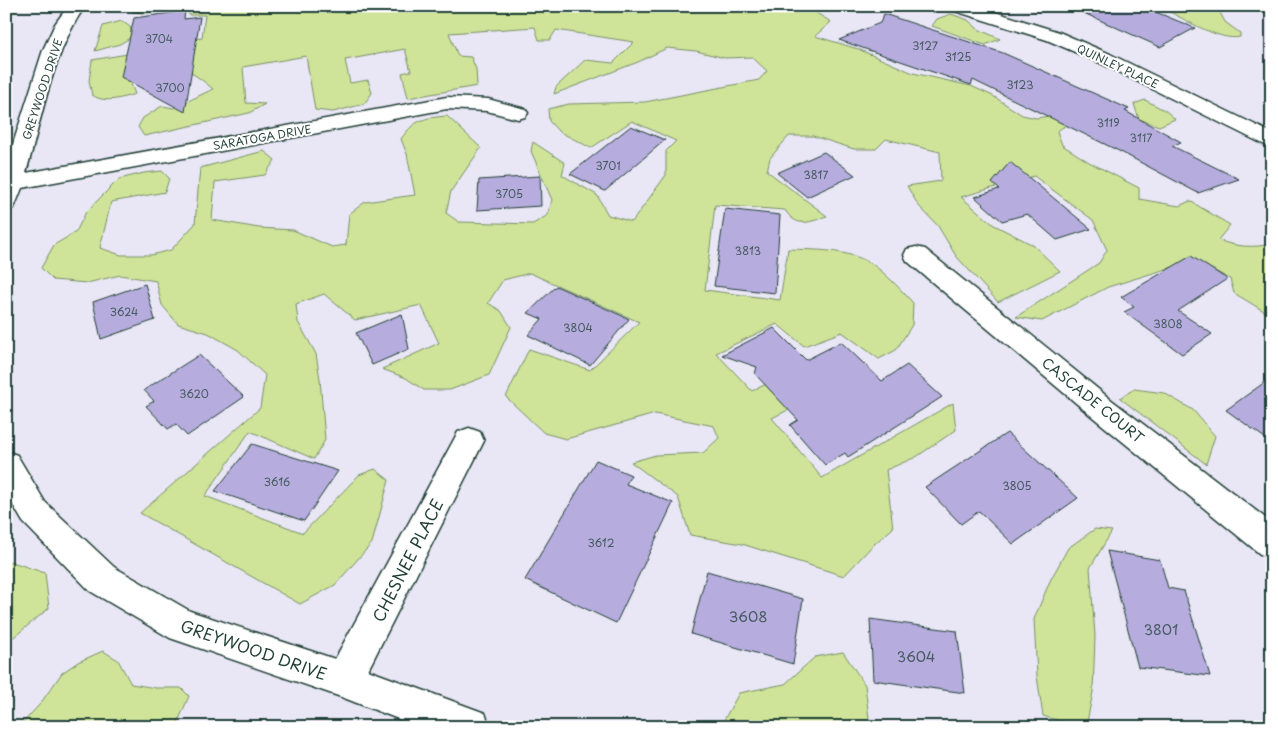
<svg xmlns="http://www.w3.org/2000/svg" width="1278" height="733" font-family="'Playpen Sans',sans-serif">
  <rect width="100%" height="100%" fill="#e9e6f5"/>
  <filter id="ink" filterUnits="userSpaceOnUse"><feTurbulence type="fractalNoise" baseFrequency=".02" numOctaves="2"/><feDisplacementMap in="SourceGraphic" scale="10" xChannelSelector="R" yChannelSelector="G"/><feConvolveMatrix kernelMatrix="1 2 1 2 8 2 1 2 1" color-interpolation-filters="sRGB"/></filter>
  <g filter="url(#ink)">
    <g fill="#cfe499" stroke="#779066">
      <path d="M 162,6 L 747,6 L 763,11 L 766,6 L 805,6 L 831,22 L 815,36 L 858,49 L 913,73 L 971,86 L 993,96 L 1022,115 L 1036,118 L 1050,116 L 1068,124 L 1057,131 L 1062,145 L 1089,162 L 1139,188 L 1139,199 L 1179,206 L 1190,201 L 1230,225 L 1218,240 C 1236,247 1253,248 1272,244 L 1272,316 L 1234,293 L 1230,279 L 1202,264 L 1176,266 L 1108,287 L 1042,321 L 1016,317 L 1099,263 L 1107,250 L 1093,220 L 1034,176 L 961,197 L 994,225 L 1033,245 L 1060,271 L 998,302 L 956,256 L 938,226 L 918,205 L 907,186 L 941,181 L 940,152 L 886,139 L 876,149 L 854,149 L 813,136 L 789,136 L 770,158 L 767,171 L 827,216 C 810,222 797,229 785,210 L 715,205 L 705,290 L 780,300 L 788,249 C 815,250 846,249 870,263 C 884,271 902,291 913,303 L 912,325 L 896,350 L 879,359 L 842,332 L 804,346 L 777,324 L 716,353 L 752,391 L 789,373 L 814,397 L 772,418 L 822,478 L 953,403 L 956,430 L 916,457 L 886,470 L 893,528 L 873,545 L 844,576 L 742,544 L 690,535 L 678,497 L 631,462 L 656,455 L 703,453 L 719,438 L 714,426 L 655,414 L 566,439 L 544,433 L 506,397 L 529,349 L 590,370 L 639,322 L 530,273 L 503,280 L 488,303 L 501,311 L 511,327 L 489,375 L 450,390 L 424,390 L 406,378 L 382,369 L 439,343 L 421,305 L 355,320 L 324,294 L 296,304 L 298,322 L 316,354 L 320,379 L 325,440 L 314,459 L 250,431 L 205,496 L 303,533 L 359,475 L 375,469 L 389,480 L 372,543 L 335,585 L 300,604 L 140,513 L 260,408 L 265,375 L 238,350 L 208,333 L 178,324 L 162,305 L 156,281 L 120,275 L 87,283 L 53,280 L 41,268 L 54,245 L 76,232 L 86,212 L 119,179 L 144,173 L 162,171 L 169,178 L 165,192 L 111,202 L 100,248 L 121,255 L 151,255 L 171,250 L 195,224 L 200,168 L 264,151 L 275,160 L 265,175 L 215,182 L 212,220 L 259,228 L 293,230 L 332,247 L 346,245 L 349,214 L 365,202 L 415,195 L 407,154 L 401,139 C 415,119 424,118 447,116 L 481,148 L 451,191 L 446,213 L 459,222 L 533,224 L 548,215 L 552,200 L 531,151 L 533,142 L 565,163 L 562,175 L 597,195 L 608,215 L 632,222 L 666,175 L 666,151 L 676,141 L 632,121 L 591,148 L 558,131 L 549,121 L 548,109 L 569,104 L 645,102 L 759,80 L 767,71 L 752,57 L 725,58 L 696,51 L 667,48 L 638,62 L 554,94 L 556,87 L 585,60 L 613,63 L 634,42 L 556,30 L 550,40 L 539,40 L 535,27 L 449,33 L 458,56 L 471,57 L 476,69 L 477,86 L 408,98 L 402,73 L 411,71 L 405,49 L 345,60 L 350,83 L 368,80 L 372,93 L 364,104 L 333,112 L 315,110 L 306,56 L 243,67 L 246,103 L 265,104 L 249,113 L 144,136 L 138,127 L 143,118 L 162,106 L 174,108 L 213,89 C 179,60 168,62 131,84 L 135,94 C 121,98 106,104 92,95 L 89,81 L 92,60 L 186,44 L 186,40 L 202,38 L 205,15 L 189,15 L 189,9 L 145,13 L 132,12 Z"/>
      <path d="M 1159,6 L 1223,6 L 1219,11 L 1225,22 L 1240,33 L 1240,37 C 1219,42 1179,16 1159,6 Z"/>
      <path d="M 951,14 L 968,20 L 978,29 L 1000,39 L 985,45 L 932,26 L 937,19 Z"/>
      <path d="M 122,21 L 130,27 L 133,36 L 120,44 L 95,51 L 103,26 Z"/>
      <path d="M 1145,100 L 1166,111 L 1175,119 L 1159,126 L 1139,119 L 1134,104 Z"/>
      <path d="M 1134,389 L 1164,393 L 1193,410 L 1215,436 L 1206,464 L 1120,398 Z"/>
      <path d="M 1095,529 L 1112,531 L 1090,568 L 1095,636 L 1093,692 L 1086,727 L 1081,727 L 1043,716 L 1037,676 L 1034,619 L 1050,581 L 1068,548 Z"/>
      <path d="M 9,561 L 45,573 L 49,608 L 14,637 L 6,638 L 6,562 Z"/>
      <path d="M 103,651 L 118,660 L 131,684 L 156,688 L 181,688 L 189,696 L 178,722 L 173,727 L 19,727 L 40,704 L 62,673 L 78,662 Z"/>
      <path d="M 843,652 L 865,685 L 870,727 L 720,727 L 739,693 L 785,684 L 815,657 Z"/>
    </g>
    <g fill="#b6adde" stroke="#1f3d34">
      <path d="M 1068,6 L 1141,6 L 1195,28 L 1160,47 Z"/>
      <path d="M 185,11 L 184,19 L 200,17 L 185,112 L 121,77 L 134,18 Z"/>
      <path d="M 884,14 L 1003,53 L 1129,109 L 1125,111 L 1181,142 L 1172,146 L 1239,179 L 1198,193 L 1121,152 L 973,80 L 971,85 L 839,40 L 880,23 Z"/>
      <path d="M 631,126 L 665,140 L 605,191 L 570,174 Z"/>
      <path d="M 824,152 L 855,175 L 807,197 L 777,173 Z"/>
      <path d="M 1010,162 L 1091,229 L 1057,240 L 1027,214 L 1002,221 L 975,197 L 999,189 L 992,183 Z"/>
      <path d="M 540,176 L 541,206 L 477,210 L 479,180 Z"/>
      <path d="M 725,209 L 780,215 L 775,293 L 714,286 Z"/>
      <path d="M 1191,256 L 1227,279 L 1178,311 L 1212,334 L 1182,354 L 1124,312 L 1134,307 L 1121,297 Z"/>
      <path d="M 145,284 L 155,320 L 101,339 L 93,302 Z"/>
      <path d="M 556,286 L 629,319 L 590,365 L 528,335 L 542,319 L 528,313 Z"/>
      <path d="M 402,314 L 409,349 L 372,365 L 356,333 Z"/>
      <path d="M 774,328 L 806,360 L 841,342 L 882,381 L 907,365 L 942,397 L 848,457 L 845,453 L 825,465 L 790,425 L 798,420 L 755,374 L 757,367 L 722,355 Z"/>
      <path d="M 199,355 L 244,397 L 187,436 L 176,424 L 168,429 L 146,406 L 154,401 L 144,390 Z"/>
      <path d="M 1272,377 L 1272,443 L 1226,410 Z"/>
      <path d="M 1007,433 L 1078,498 L 1013,544 L 979,511 L 961,524 L 925,487 Z"/>
      <path d="M 252,444 L 338,471 L 304,521 L 215,491 Z"/>
      <path d="M 596,460 L 631,475 L 626,484 L 673,503 L 616,623 L 525,580 Z"/>
      <path d="M 1107,551 L 1160,560 L 1168,588 L 1184,591 L 1210,676 L 1138,667 Z"/>
      <path d="M 707,571 L 803,599 L 793,664 L 691,634 Z"/>
      <path d="M 870,619 L 957,631 L 965,693 L 873,680 Z"/>
    </g>
    <g fill="none" stroke-linecap="round" stroke-linejoin="round">
      <defs>
        <g id="street">
          <path d="M 68,6 L 85,6 C 52,54 42,118 26,173 L 447,97 L 488,99 L 525,109 L 528,113 L 525,117 L 518,119 L 487,111 L 447,109 L 22,188 L 14,208 L 6,210 L 6,166 L 43,50 L 55,24 Z"/>
          <path d="M 950,6 L 976,6 L 1059,32 L 1110,54 L 1272,133 L 1272,147 L 1265,145 L 1098,62 L 1047,40 L 952,10 Z"/>
          <path d="M 916,247 L 925,249 L 1109,398 L 1272,523 L 1272,558 L 1260,554 L 1089,414 L 907,261 L 904,255 L 907,249 Z"/>
          <path d="M 469,428 L 480,432 L 484,441 L 368,670 L 485,713 L 490,727 L 419,727 L 344,698 L 170,638 L 90,591 L 23,522 L 6,493 L 6,451 L 17,455 L 45,502 L 114,567 L 190,611 L 335,659 L 458,432 Z"/>
        </g>
      </defs>
      <use href="#street" stroke="#1f3d34" stroke-width="3"/>
      <use href="#street" fill="#fff" fill-rule="evenodd"/>
    </g>
  </g>
  <g text-anchor="middle" dominant-baseline="central" stroke-width="4" stroke-linejoin="round" paint-order="stroke">
    <g font-size="11" fill="#45595e">
      <text x="159" y="38">3704</text>
      <text x="925" y="45">3127</text>
      <text x="958" y="56">3125</text>
      <text x="1020" y="84">3123</text>
      <text x="170" y="87">3700</text>
      <text x="1108" y="122">3119</text>
      <text x="1141" y="137">3117</text>
      <text x="608" y="165">3701</text>
      <text x="816" y="174">3817</text>
      <text x="509" y="193">3705</text>
      <text x="748" y="250">3813</text>
      <text x="124" y="311">3624</text>
      <text x="1168" y="323">3808</text>
      <text x="578" y="327">3804</text>
      <text x="194" y="393">3620</text>
      <text x="277" y="481">3616</text>
      <text x="1017" y="485">3805</text>
      <text x="601" y="542">3612</text>
    </g>
    <g font-size="11" fill="#1f3d34" stroke="#fff">
      <text transform="translate(1118 66) rotate(25)">QUINLEY PLACE</text>
      <text transform="translate(42 89) rotate(-72)">GREYWOOD DRIVE</text>
      <text transform="translate(262 137) rotate(-10)">SARATOGA DRIVE</text>
    </g>
    <g font-size="14" fill="#1f3d34" stroke="#fff">
      <text transform="translate(1093 400) rotate(39)">CASCADE COURT</text>
    </g>
    <g font-size="14" fill="#45595e">
      <text x="748" y="616">3608</text>
      <text x="1161" y="629">3801</text>
      <text x="916" y="656">3604</text>
    </g>
    <g font-size="16" fill="#1f3d34" stroke="#fff">
      <text transform="translate(407 560) rotate(-63)">CHESNEE PLACE</text>
      <text transform="translate(254 649) rotate(19)">GREYWOOD DRIVE</text>
    </g>
  </g>
  <rect width="1278" height="733" fill="none" stroke="#fff" stroke-width="25"/>
  <rect x="12" y="12" width="1253" height="708" fill="none" stroke="#1f3d34" stroke-width="2" filter="url(#ink)"/>
</svg>
